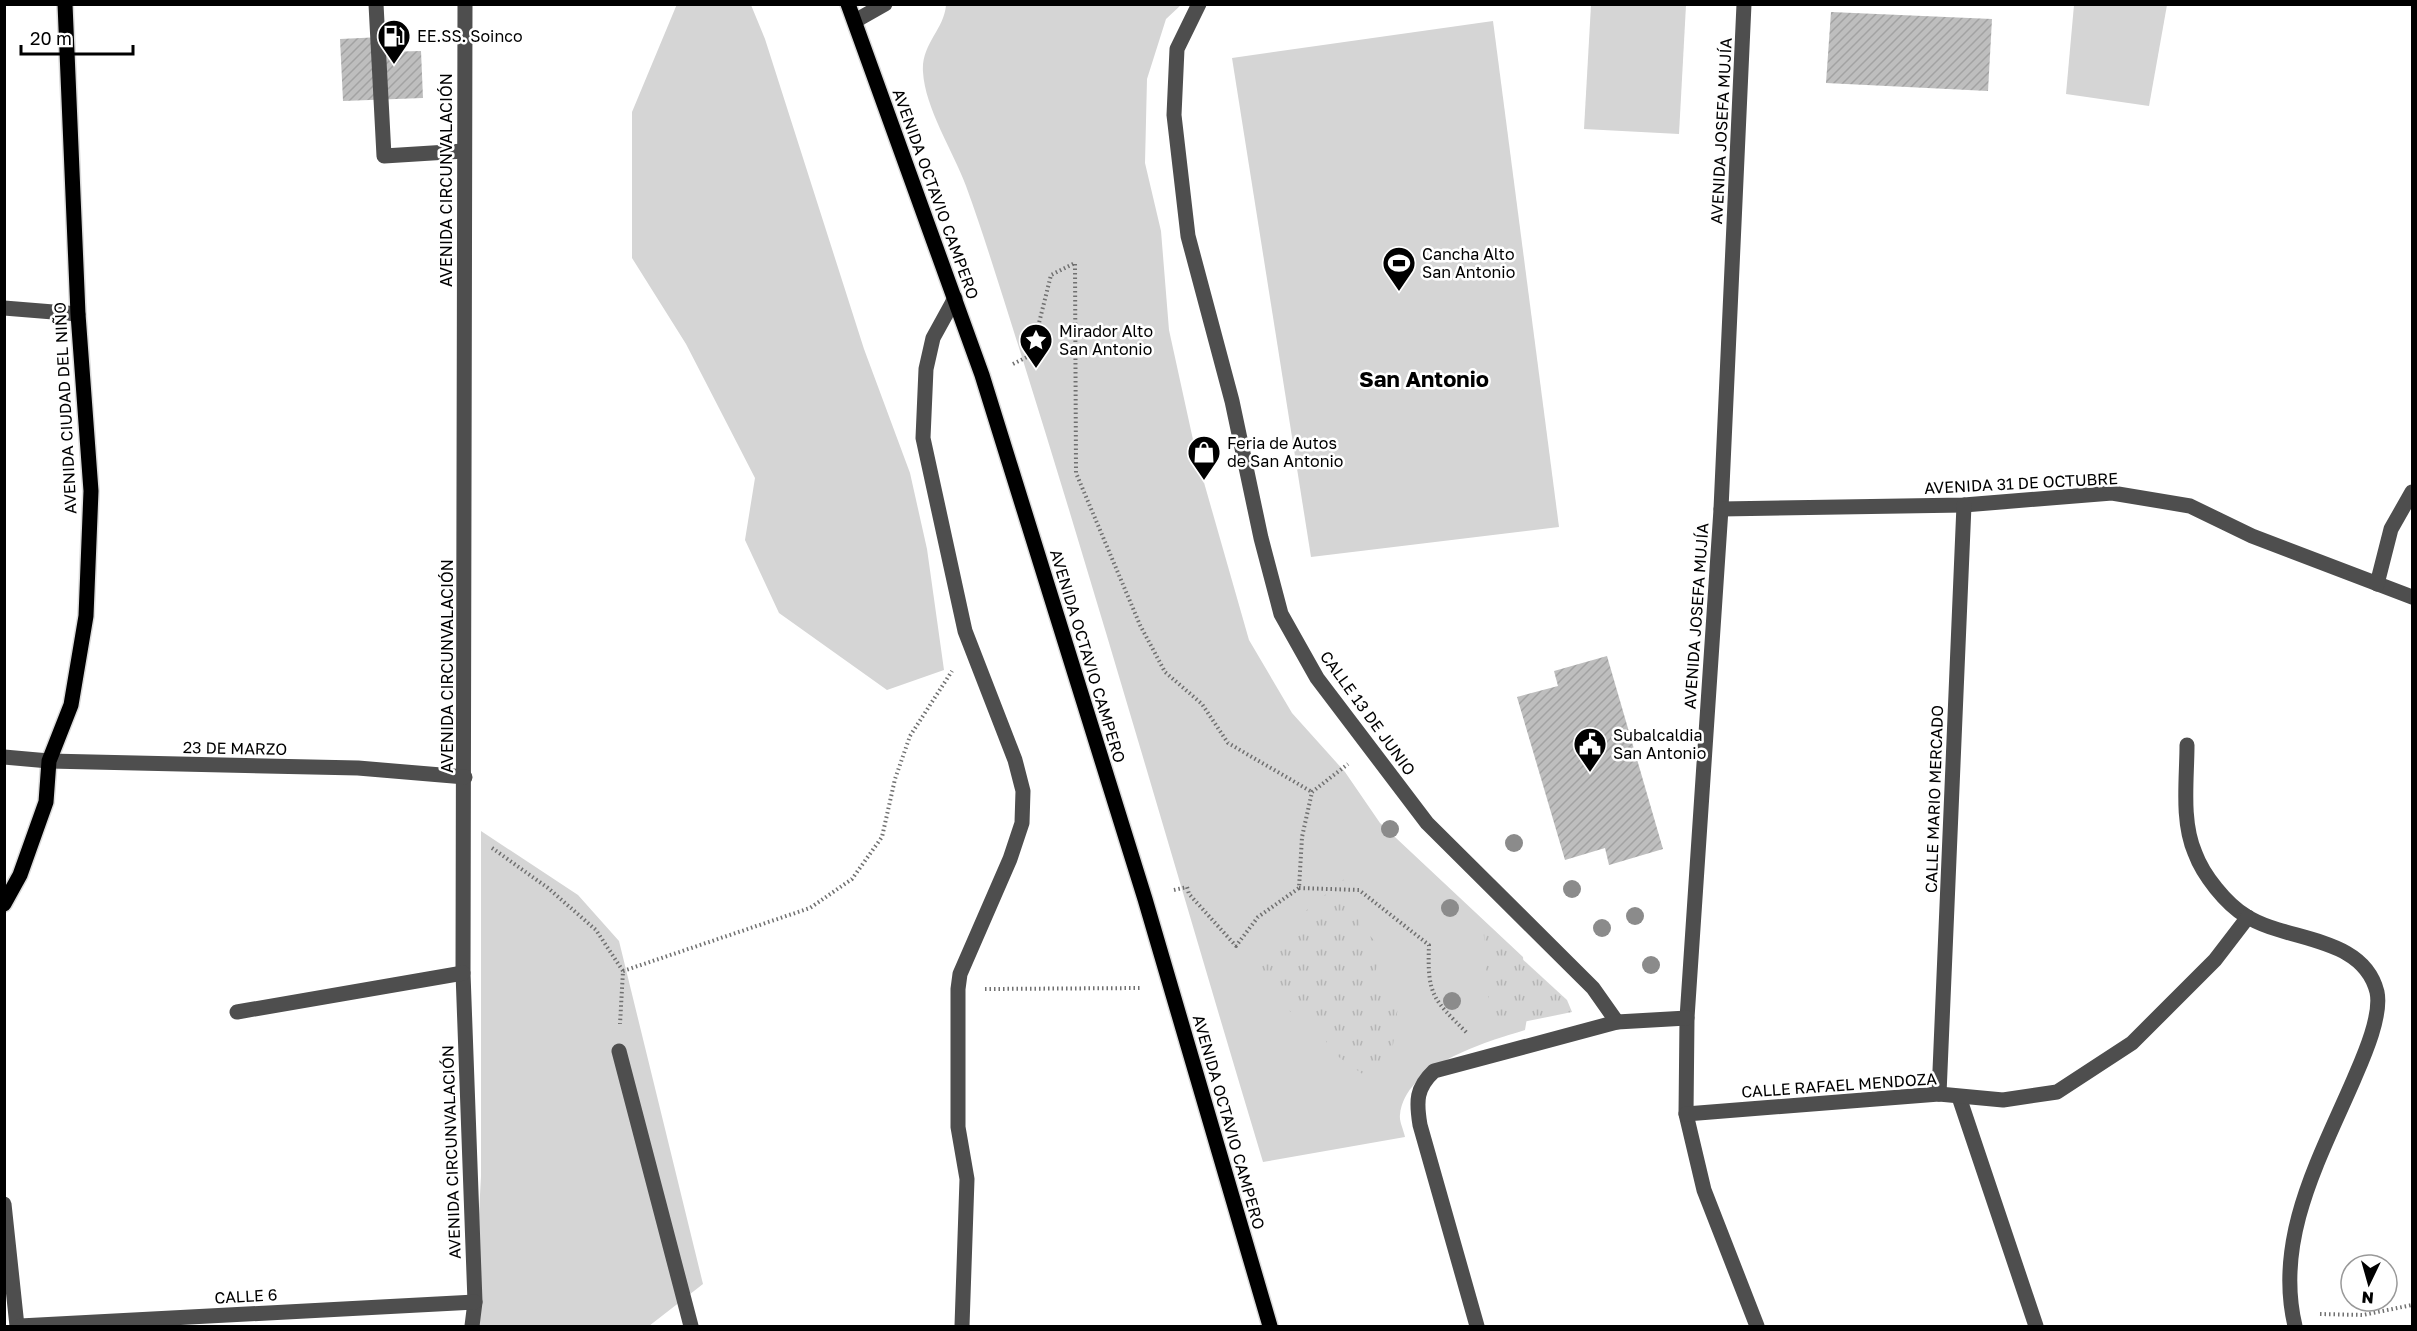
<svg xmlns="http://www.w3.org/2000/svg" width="2417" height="1331" font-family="'Golos Text',sans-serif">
  <defs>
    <pattern id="park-tufts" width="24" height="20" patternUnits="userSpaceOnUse" patternTransform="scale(1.5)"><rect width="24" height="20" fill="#d5d5d5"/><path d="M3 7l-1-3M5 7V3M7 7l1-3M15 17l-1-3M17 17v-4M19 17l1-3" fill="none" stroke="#b5b5b5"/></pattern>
    <pattern id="building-hatch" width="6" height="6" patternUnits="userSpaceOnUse" patternTransform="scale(1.5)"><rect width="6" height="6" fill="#bebebe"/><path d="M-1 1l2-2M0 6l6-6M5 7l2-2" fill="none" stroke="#a2a2a2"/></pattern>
  </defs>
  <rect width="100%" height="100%" fill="#fff"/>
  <g fill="#d5d5d5">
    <path d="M 677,4 L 751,5 L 765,39 L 864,349 L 910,473 L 927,549 L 944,670 L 887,690 L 779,613 L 745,540 L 755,478 L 686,344 L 632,258 L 632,112 Z"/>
    <path d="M 946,5 L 1181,5 L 1166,19 L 1147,79 L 1145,163 L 1161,231 L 1169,330 L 1197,458 L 1249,640 L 1292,713 L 1345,772 L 1380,823 L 1523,957 L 1528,1012 L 1525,1030 C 1486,1042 1405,1065 1400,1115 C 1399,1121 1404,1131 1405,1137 L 1263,1162 C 1182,893 1105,622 1021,354 C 1003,298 986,241 966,186 C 953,151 925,108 923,72 C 921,44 944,30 946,5 Z"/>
    <path d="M 1591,5 L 1686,5 L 1679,134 L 1584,129 Z"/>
    <path d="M 2074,5 L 2167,5 L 2149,106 L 2066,94 Z"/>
    <path d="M 1493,21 L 1559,527 L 1311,557 L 1232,58 Z"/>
    <path d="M 481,831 L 578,895 L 619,941 L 703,1284 L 649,1326 L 473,1326 L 481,1176 Z"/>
  </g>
  <g fill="url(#park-tufts)">
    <path d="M 1348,876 L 1360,926 L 1383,949 L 1374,975 L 1399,998 L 1393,1045 L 1375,1083 L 1329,1050 L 1319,1021 L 1298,1018 L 1286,1008 L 1282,988 L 1252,976 L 1302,914 Z"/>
    <path d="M 1483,923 L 1567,1000 L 1572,1012 L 1499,1027 L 1490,1024 Z"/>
  </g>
  <g fill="url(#building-hatch)">
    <path d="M 1831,12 L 1992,19 L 1988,91 L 1826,83 Z"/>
    <path d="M 382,37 L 382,52 L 421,51 L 423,98 L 343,101 L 340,39 Z"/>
    <path d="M 1607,656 L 1663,849 L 1609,865 L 1605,848 L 1565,860 L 1517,697 L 1558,686 L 1554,671 Z"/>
  </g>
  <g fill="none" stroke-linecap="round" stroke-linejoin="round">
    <defs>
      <g id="major">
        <path d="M 848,4 L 982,375 L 1145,899 L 1270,1326"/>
        <path d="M 4,904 L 20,875 L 46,802 L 49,761 L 71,705 L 86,616 L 91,491 L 78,314 L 65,4"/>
      </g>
    </defs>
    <use href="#major" stroke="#dbdbdb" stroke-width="18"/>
    <g stroke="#707070" stroke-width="4" stroke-dasharray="1.5 3" stroke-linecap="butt">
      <path d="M 1013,364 L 1031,355 L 1051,275 L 1075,263 L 1076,473 L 1140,625 L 1165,672 L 1202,704 L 1228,743 L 1312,792"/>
      <path d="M 492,848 L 548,888 L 596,930 L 623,971 L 620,1024"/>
      <path d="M 1299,888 L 1359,890 L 1429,945 C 1427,995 1433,999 1467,1033"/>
      <path d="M 1174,890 L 1187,887 L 1189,894 L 1236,946 L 1258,917 L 1299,888 L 1302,837 L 1312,792 L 1348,764"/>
      <path d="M 623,971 L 810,908 L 852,879 L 882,837 L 895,779 L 910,736 L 952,671"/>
      <path d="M 985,989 L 1142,988"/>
      <path d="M 2320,1314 L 2363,1315 L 2412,1305"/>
    </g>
    <g stroke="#4e4e4e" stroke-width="15">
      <path d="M 376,4 L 384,156 L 464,151"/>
      <path d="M 465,4 L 463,973 L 475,1302 L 472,1326"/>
      <path d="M 1199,4 L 1177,49 L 1174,115 L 1188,236 L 1232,401 L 1261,538 L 1281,614 L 1317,678 L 1427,823 L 1593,988 L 1617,1022"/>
      <path d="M 1744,4 L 1721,509 L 1687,1018 L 1686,1114 L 1704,1190 L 1757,1326"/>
      <path d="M 855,21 L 885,4"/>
      <path d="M 955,298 L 933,338 L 926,369 L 923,438 L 965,631 L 1015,760 L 1023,791 L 1022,823 L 1010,859 L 960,974 L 958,989 L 958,1127 L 967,1179 L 962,1326"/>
      <path d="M 4,308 L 78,314"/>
      <path d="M 1721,509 L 1964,505 L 2112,493 L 2190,506 L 2252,536 L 2412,597"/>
      <path d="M 2377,584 L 2391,529 L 2412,492"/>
      <path d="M 2187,745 C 2187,779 2181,821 2195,853 C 2203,875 2226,904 2246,916 C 2287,942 2363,935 2377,992 C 2382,1016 2363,1058 2354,1079 C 2320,1158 2274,1238 2295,1326"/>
      <path d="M 4,757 L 49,761 L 358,768 L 465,777"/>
      <path d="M 237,1012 L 463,973"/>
      <path d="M 619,1051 L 691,1326"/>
      <path d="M 1939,1094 L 1964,505"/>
      <path d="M 1959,1097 L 2036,1326"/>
      <path d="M 1686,1114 L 1939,1094 L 2003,1100 L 2057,1092 L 2132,1043 L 2215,960 L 2248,917"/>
      <path d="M 4,1204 L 17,1326"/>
      <path d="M 20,1326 L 475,1302"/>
      <path d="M 1477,1326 L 1420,1125 C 1416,1101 1416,1088 1434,1071 L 1617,1022 L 1687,1018"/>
    </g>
    <use href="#major" stroke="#000" stroke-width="15"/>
  </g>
  <g fill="#8b8b8b">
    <circle cx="1390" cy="829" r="9"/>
    <circle cx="1514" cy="843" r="9"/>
    <circle cx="1572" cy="889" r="9"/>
    <circle cx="1450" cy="908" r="9"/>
    <circle cx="1635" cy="916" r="9"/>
    <circle cx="1602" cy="928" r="9"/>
    <circle cx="1651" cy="965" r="9"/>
    <circle cx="1452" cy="1001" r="9"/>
  </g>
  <defs>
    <symbol id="fuel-pin" viewBox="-11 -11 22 30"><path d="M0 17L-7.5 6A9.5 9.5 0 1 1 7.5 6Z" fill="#000" stroke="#fff"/><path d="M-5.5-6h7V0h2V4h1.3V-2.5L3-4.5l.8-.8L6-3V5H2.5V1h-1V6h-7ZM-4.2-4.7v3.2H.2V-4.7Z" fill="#fff"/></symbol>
    <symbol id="stadium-pin" viewBox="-11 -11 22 30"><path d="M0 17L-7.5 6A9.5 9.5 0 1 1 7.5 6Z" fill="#000" stroke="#fff"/><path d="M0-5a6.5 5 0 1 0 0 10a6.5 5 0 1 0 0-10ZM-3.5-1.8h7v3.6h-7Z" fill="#fff"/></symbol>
    <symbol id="sight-pin" viewBox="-11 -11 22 30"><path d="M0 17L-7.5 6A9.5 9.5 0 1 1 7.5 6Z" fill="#000" stroke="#fff"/><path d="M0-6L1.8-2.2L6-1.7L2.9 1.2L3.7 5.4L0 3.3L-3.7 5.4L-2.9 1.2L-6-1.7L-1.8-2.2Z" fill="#fff"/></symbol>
    <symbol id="shop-pin" viewBox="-11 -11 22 30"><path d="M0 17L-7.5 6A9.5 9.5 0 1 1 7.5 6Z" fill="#000" stroke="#fff"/><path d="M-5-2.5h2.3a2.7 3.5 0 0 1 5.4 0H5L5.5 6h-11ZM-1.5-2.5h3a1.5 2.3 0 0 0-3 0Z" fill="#fff"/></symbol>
    <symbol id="civic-pin" viewBox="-11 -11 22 30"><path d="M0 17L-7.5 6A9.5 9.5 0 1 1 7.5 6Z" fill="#000" stroke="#fff"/><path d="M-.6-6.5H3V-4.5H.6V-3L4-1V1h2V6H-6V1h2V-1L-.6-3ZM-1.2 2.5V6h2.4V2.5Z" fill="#fff"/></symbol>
  </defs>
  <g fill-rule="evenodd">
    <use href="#fuel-pin" x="375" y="17" width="38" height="52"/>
    <use href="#stadium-pin" x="1380" y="244" width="38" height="52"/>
    <use href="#sight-pin" x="1017" y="321" width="38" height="52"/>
    <use href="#shop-pin" x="1185" y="433" width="38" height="52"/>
    <use href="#civic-pin" x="1571" y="725" width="38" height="52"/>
  </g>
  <g text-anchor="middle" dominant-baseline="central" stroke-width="5" stroke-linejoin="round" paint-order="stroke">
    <g font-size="16" fill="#000" stroke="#fff" text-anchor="start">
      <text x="417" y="36">EE.SS. Soinco</text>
      <text x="1422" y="254">Cancha Alto<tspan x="1422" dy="18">San Antonio</tspan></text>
      <text x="1059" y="331">Mirador Alto<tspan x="1059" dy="18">San Antonio</tspan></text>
      <text x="1227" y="443">Feria de Autos<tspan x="1227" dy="18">de San Antonio</tspan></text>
      <text x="1613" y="735">Subalcaldia<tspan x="1613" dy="18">San Antonio</tspan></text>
    </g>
    <g font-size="16" fill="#000" stroke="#fff">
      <text transform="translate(1721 131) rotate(-87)">AVENIDA JOSEFA MUJÍA</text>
      <text transform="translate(446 180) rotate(-90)">AVENIDA CIRCUNVALACIÓN</text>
      <text transform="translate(936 194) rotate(70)">AVENIDA OCTAVIO CAMPERO</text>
      <text transform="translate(65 408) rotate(-93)">AVENIDA CIUDAD DEL NIÑO</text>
      <text transform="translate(2021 483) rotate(-3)">AVENIDA 31 DE OCTUBRE</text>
      <text transform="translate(1696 616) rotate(-86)">AVENIDA JOSEFA MUJÍA</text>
      <text transform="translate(1088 656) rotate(73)">AVENIDA OCTAVIO CAMPERO</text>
      <text transform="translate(447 666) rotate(-90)">AVENIDA CIRCUNVALACIÓN</text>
      <text transform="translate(1368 713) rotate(54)">CALLE 13 DE JUNIO</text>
      <text transform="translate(235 748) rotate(1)">23 DE MARZO</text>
      <text transform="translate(1934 799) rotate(-88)">CALLE MARIO MERCADO</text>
      <text transform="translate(1839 1085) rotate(-4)">CALLE RAFAEL MENDOZA</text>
      <text transform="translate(1229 1122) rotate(74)">AVENIDA OCTAVIO CAMPERO</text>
      <text transform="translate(451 1152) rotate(-92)">AVENIDA CIRCUNVALACIÓN</text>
      <text transform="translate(246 1296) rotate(-3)">CALLE 6</text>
    </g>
    <g font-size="22" font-weight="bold" fill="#000" stroke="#fff">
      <text x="1424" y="378">San Antonio</text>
    </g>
  </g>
  <rect width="2417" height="1331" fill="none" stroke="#000000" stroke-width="12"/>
  <g transform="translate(2369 1283) rotate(185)"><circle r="28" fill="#ffffff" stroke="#999999" stroke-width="1.5"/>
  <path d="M0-4.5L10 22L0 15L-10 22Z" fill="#000000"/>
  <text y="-9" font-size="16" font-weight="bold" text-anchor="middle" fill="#000000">N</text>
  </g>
  <path d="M21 45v9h112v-9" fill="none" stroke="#000000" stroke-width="3"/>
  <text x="30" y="45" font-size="18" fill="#000000" stroke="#ffffff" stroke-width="4.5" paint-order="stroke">20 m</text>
</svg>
